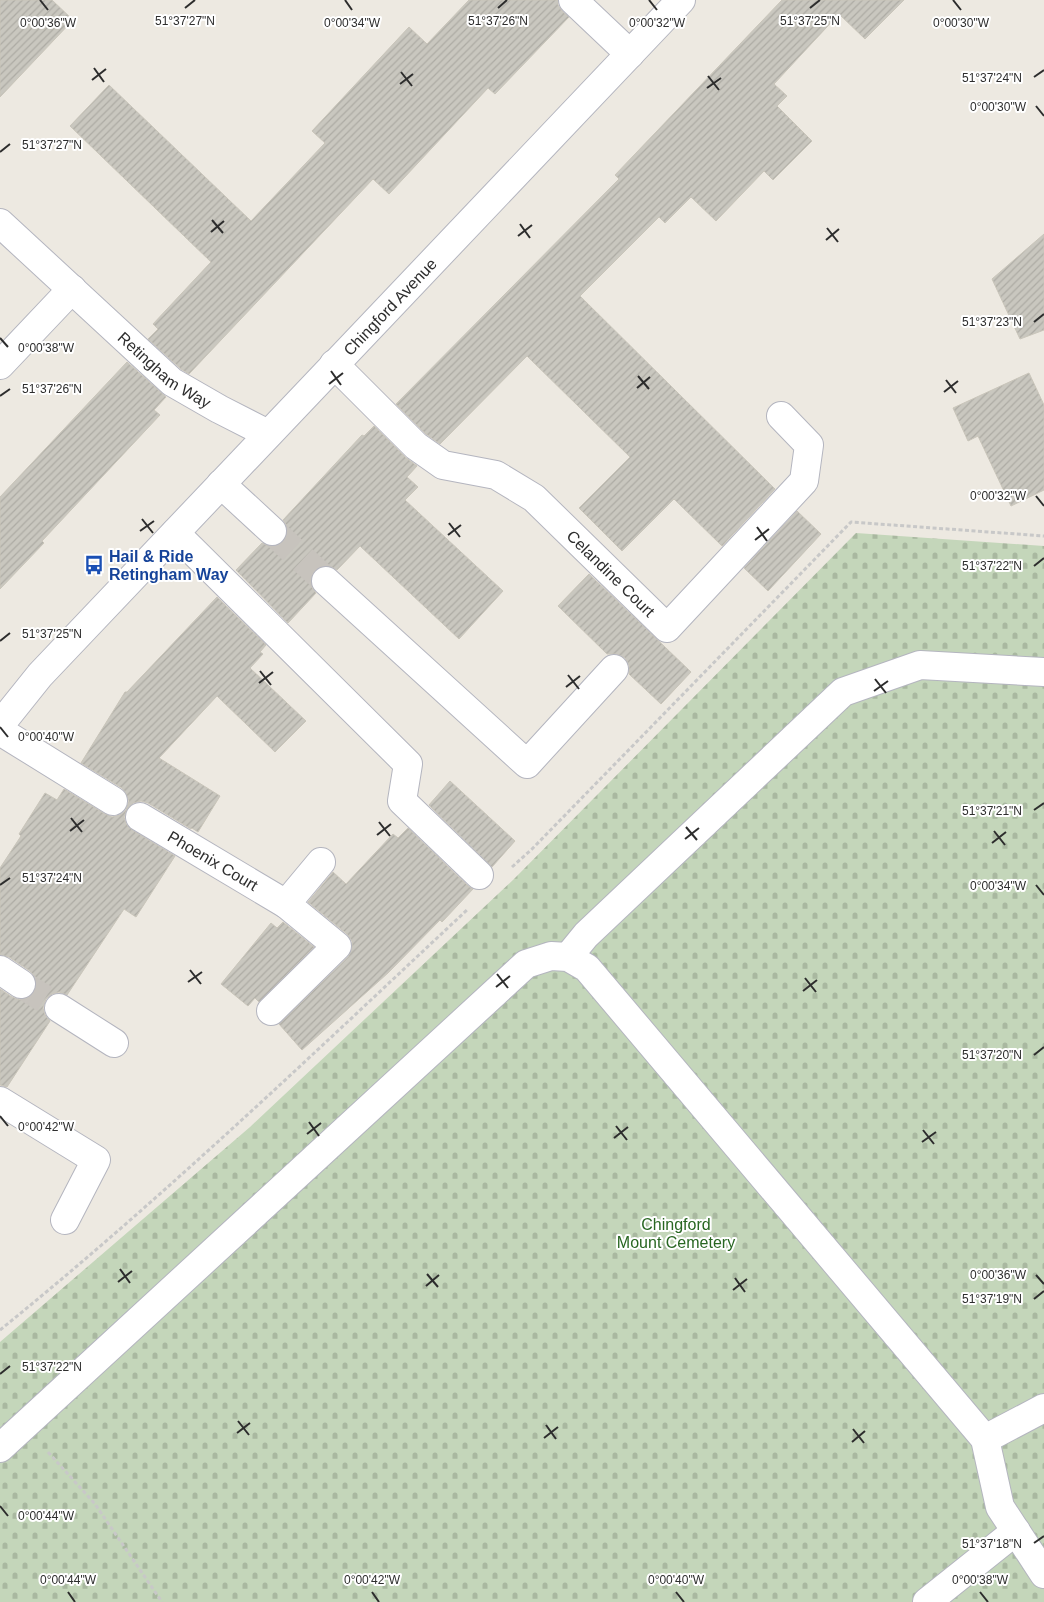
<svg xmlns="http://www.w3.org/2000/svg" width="1044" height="1602" font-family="Helvetica,sans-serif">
  <defs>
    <pattern id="cemetery-stones" width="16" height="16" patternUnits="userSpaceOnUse" patternTransform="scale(1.25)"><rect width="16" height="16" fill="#c4d6ba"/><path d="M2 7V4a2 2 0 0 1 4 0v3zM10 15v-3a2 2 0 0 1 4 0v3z" fill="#a9b8a0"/></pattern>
    <pattern id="building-hatch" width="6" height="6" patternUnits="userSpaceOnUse" patternTransform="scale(1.25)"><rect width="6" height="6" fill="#c9c7bf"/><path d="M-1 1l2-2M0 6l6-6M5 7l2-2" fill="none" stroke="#adaba4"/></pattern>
  </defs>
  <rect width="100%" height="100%" fill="#ede9e1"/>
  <path fill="url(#cemetery-stones)" d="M 856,533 L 1044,546 L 1044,1602 L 0,1602 L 0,1342 L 250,1127 L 514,879 Z"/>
  <g fill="url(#building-hatch)" stroke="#c9c5ba">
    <path d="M 0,0 L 52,0 L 73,20 L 0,97 Z"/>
    <path d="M 469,0 L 558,0 L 558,5 L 562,11 L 569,17 L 495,94 L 488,88 L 389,194 L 373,179 L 189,374 L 181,369 L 148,339 L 158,329 L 153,324 L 211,262 L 70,126 L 109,85 L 251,221 L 325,143 L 312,131 L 409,27 L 427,44 Z"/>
    <path d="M 782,0 L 904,0 L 865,39 L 839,14 L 774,84 L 787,96 L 777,106 L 812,141 L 773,180 L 764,171 L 716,221 L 691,197 L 665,223 L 659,217 L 580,296 L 775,489 L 722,546 L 674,499 L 622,551 L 579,508 L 630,457 L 527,356 L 440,444 L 426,434 L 396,404 L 619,179 L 615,175 Z"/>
    <path d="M 1044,234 L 1044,330 L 1020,339 L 992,279 Z"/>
    <path d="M 127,362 L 166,397 L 154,410 L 160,415 L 42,541 L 44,543 L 0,589 L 0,497 Z"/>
    <path d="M 1029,373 L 1044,405 L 1044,490 L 1011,506 L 978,436 L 968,441 L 953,408 Z"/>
    <path d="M 374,426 L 405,457 L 417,466 L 407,477 L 418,487 L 405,500 L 503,591 L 459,639 L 360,546 L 337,570 L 329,566 L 322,566 L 315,570 L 311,578 L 311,586 L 316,593 L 288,623 L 236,570 L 262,543 L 269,546 L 277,546 L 283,542 L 287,534 L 287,526 L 283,520 L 362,435 L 364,436 Z"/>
    <path d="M 797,511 L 821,534 L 768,591 L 744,568 Z"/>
    <path d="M 589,574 L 691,672 L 661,704 L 629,674 L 629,665 L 625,658 L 617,654 L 607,654 L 558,606 Z"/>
    <path d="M 217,597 L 266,645 L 260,652 L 263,654 L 250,668 L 306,721 L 275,752 L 217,696 L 159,758 L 220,796 L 198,832 L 192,828 L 191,829 L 148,803 L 141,801 L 133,803 L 127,809 L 124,817 L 126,824 L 132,830 L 175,856 L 136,917 L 124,909 L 67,995 L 59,992 L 52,994 L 46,999 L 43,1008 L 45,1015 L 50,1021 L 7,1087 L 0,1085 L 0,989 L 12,997 L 20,1000 L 28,998 L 34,993 L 37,985 L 35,977 L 30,971 L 9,957 L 0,955 L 0,868 L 21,836 L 19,834 L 45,793 L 57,800 L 64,789 L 105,814 L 112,817 L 120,815 L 126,810 L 129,801 L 126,793 L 122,788 L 81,763 L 125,692 L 127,692 Z"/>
    <path d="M 450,781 L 515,841 L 492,867 L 429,805 Z"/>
    <path d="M 408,828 L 468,886 L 473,889 L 442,922 L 440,920 L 388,973 L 302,1050 L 279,1024 L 348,957 L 352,949 L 352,941 L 347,934 L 308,902 L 333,872 L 346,884 L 393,834 L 398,838 Z"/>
    <path d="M 283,922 L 314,947 L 259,1002 L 255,998 L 248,1006 L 221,984 L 271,923 L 277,928 Z"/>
  </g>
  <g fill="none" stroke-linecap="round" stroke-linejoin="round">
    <g stroke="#c7c3bd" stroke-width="28" stroke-dasharray="28 14" stroke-linecap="butt">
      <path d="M 272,531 L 326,581"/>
      <path d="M 21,984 L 59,1008"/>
    </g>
    <defs>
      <g id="minor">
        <path d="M 573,0 L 630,54"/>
        <path id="s1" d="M 0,223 L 172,382 L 219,409 L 268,434"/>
        <path id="s2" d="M 334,364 L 416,446 L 443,465 L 496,475 L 534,498 L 667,628 L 804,481 L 809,445 L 781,416"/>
        <path d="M 0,365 L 72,289"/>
        <path d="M 221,484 L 272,531"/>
        <path d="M 175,533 L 408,764 L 402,801 L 479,875"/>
        <path d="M 326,581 L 527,764 L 614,669"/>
        <path id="s3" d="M 0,725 L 40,675 L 681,0"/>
        <path d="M 0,731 L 113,801"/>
        <path id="s4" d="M 140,817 L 286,904"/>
        <path d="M 568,957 L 586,935 L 843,692 L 920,665 L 1044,672"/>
        <path d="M 0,970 L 21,984"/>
        <path d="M 59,1008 L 114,1043"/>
        <path d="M 271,1011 L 337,946 L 286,904 L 321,862"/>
        <path d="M 0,1101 L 96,1160 L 65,1220"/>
        <path d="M 985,1439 L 1044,1408"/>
        <path d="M 0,1448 L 526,964 L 551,956 L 568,957 L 587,968 L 985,1439 L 1000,1507 L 1044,1574"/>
        <path d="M 927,1602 L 1016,1531"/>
      </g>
    </defs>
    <use href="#minor" stroke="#b4b5bf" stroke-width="30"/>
    <g stroke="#c8c8c8" stroke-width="3" stroke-dasharray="4 2.5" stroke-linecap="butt">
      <path d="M 512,867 L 532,849 L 851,522 L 1044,536"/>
      <path d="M 0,1330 C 163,1198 315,1052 468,909"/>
      <path d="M 48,1452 L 95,1504 L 162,1602"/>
    </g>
    <use href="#minor" stroke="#fff" stroke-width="28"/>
  </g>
  <path fill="none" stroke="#2d2d2d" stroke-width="2" d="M 40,0 L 48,10M 345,0 L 352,10M 649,0 L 657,10M 953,0 L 961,10M 185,8 L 195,0M 498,8 L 507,0M 810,8 L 820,0M 94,68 L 104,82M 401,72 L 412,86M 708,76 L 719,90M 1034,77 L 1044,70M 92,80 L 106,69M 400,84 L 413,74M 707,88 L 721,78M 1036,106 L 1044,116M 0,152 L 10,144M 212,220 L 223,233M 520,224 L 530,238M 827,228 L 838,242M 211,232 L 224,221M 518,236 L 532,225M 826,240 L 839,229M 1034,322 L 1044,314M 0,338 L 8,347M 331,371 L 341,385M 638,376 L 649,389M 946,380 L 956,393M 329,384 L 343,373M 637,388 L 650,377M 944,392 L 958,381M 0,396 L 10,389M 1036,496 L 1044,506M 142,519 L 153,533M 449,523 L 460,537M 757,527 L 767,541M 140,531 L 154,521M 448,535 L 461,525M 755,540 L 769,529M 1034,566 L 1044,558M 0,641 L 10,633M 260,671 L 271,685M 568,675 L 579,689M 875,679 L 886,693M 259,683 L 273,672M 566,687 L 580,676M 874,691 L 888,681M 0,727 L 8,737M 1034,810 L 1044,803M 71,818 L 82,832M 379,822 L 390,836M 686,827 L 697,840M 70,831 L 84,820M 994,831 L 1005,845M 377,835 L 391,824M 685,839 L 699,828M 992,843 L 1006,832M 0,885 L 10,878M 1036,885 L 1044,895M 190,970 L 201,984M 497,974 L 508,988M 805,978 L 816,992M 188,982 L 202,972M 496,987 L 510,976M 803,991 L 817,980M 1034,1055 L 1044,1047M 0,1116 L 8,1126M 309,1122 L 319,1136M 616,1126 L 627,1140M 923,1130 L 934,1144M 307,1134 L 321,1123M 614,1138 L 628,1127M 922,1142 L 936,1132M 120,1269 L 130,1283M 427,1274 L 438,1287M 1036,1275 L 1044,1284M 735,1278 L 745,1292M 118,1282 L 132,1271M 426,1286 L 439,1275M 733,1290 L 747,1279M 1034,1299 L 1044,1291M 0,1374 L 10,1366M 238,1421 L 249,1435M 546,1425 L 556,1439M 853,1429 L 864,1443M 237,1433 L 250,1423M 544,1438 L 558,1427M 852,1442 L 865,1431M 0,1506 L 8,1516M 1034,1543 L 1044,1536M 68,1592 L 75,1602M 372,1592 L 379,1602M 676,1592 L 684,1602M 980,1592 L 988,1602"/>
  <defs>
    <symbol id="bus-bare" viewBox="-9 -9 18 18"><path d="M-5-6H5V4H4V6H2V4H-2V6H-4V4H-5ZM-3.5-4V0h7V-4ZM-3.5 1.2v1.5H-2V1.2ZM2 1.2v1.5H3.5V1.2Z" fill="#1a4fb4" stroke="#fff" stroke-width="2.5" paint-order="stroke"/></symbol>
  </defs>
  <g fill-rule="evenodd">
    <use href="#bus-bare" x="80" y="551" width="28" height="28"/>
  </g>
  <g text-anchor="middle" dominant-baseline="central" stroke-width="4" stroke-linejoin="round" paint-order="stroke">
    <g font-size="16" fill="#2d2d2d" stroke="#fff">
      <text stroke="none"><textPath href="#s3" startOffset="572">Chingford Avenue</textPath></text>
      <text stroke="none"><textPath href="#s1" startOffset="221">Retingham Way</textPath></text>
      <text stroke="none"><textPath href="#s2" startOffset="355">Celandine Court</textPath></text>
      <text stroke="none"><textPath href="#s4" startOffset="85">Phoenix Court</textPath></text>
    </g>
    <g font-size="16" font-weight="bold" fill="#164399" stroke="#fff" text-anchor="start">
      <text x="109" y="556">Hail &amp; Ride<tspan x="109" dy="18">Retingham Way</tspan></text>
    </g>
    <g font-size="16" fill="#286621" stroke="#fff">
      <text x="676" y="1224">Chingford<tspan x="676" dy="18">Mount Cemetery</tspan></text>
    </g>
  </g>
  <g font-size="12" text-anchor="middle" fill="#2d2d2d" stroke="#fff" stroke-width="4" stroke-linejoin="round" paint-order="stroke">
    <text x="185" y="25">51°37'27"N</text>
    <text x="498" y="25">51°37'26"N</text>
    <text x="810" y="25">51°37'25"N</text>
    <text x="48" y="27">0°00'36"W</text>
    <text x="352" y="27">0°00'34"W</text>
    <text x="657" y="27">0°00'32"W</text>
    <text x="961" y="27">0°00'30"W</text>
    <text x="992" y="82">51°37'24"N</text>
    <text x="998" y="111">0°00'30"W</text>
    <text x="52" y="149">51°37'27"N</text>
    <text x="992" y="326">51°37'23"N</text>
    <text x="46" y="352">0°00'38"W</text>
    <text x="52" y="393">51°37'26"N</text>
    <text x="998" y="500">0°00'32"W</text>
    <text x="992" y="570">51°37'22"N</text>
    <text x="52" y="638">51°37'25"N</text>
    <text x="46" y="741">0°00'40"W</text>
    <text x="992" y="815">51°37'21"N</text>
    <text x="52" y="882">51°37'24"N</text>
    <text x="998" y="890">0°00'34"W</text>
    <text x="992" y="1059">51°37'20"N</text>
    <text x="46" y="1131">0°00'42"W</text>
    <text x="998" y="1279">0°00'36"W</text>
    <text x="992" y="1303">51°37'19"N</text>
    <text x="52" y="1371">51°37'22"N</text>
    <text x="46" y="1520">0°00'44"W</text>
    <text x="992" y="1548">51°37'18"N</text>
    <text x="68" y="1584">0°00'44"W</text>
    <text x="372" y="1584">0°00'42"W</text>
    <text x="676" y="1584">0°00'40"W</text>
    <text x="980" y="1584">0°00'38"W</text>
  </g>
</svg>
